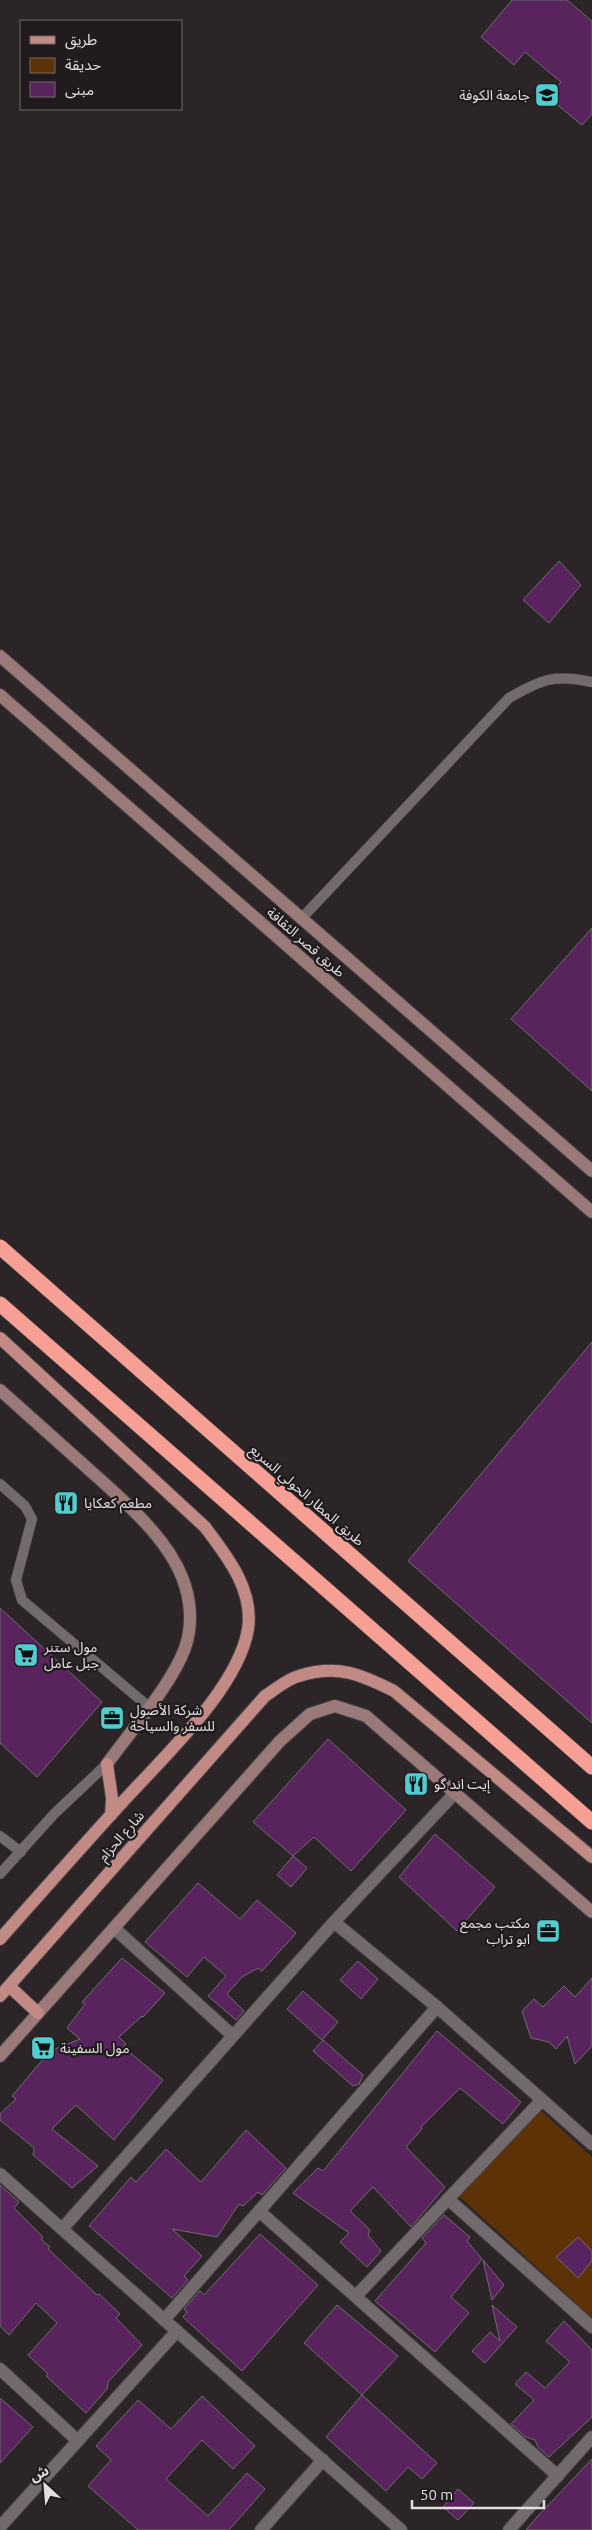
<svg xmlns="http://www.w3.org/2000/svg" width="592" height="2530" font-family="Ubuntu,'Noto Sans Arabic',sans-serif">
  <rect width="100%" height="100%" fill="#2b2527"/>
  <path fill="#5d3206" d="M 539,2109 L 592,2157 L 592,2318 L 459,2196 Z"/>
  <g fill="#59235e" stroke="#716c71">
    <path d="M 512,0 L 567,0 L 592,21 L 592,114 L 582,125 L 549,98 L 548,96 L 561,82 L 525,52 L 514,65 L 481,37 Z"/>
    <path d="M 559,561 L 581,585 L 549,623 L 523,600 Z"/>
    <path d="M 592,928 L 592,1091 L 511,1019 Z"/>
    <path d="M 592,1342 L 592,1723 L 408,1561 Z"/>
    <path d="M 0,1608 L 102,1702 L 37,1777 L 0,1743 Z"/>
    <path d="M 328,1739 L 406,1810 L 351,1871 L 314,1837 L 293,1856 L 253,1822 Z"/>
    <path d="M 435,1834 L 495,1887 L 457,1931 L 399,1877 Z"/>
    <path d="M 293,1856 L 307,1868 L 291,1887 L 277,1875 Z"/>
    <path d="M 198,1883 L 240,1919 L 257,1900 L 296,1933 L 262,1971 L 258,1968 L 242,1977 L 227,1994 L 244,2011 L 236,2020 L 208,1996 L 226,1976 L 204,1957 L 187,1977 L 145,1942 Z"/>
    <path d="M 122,1958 L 165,1993 L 143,2017 L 142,2016 L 119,2037 L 126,2044 L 123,2047 L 163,2080 L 114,2140 L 76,2105 L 52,2129 L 98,2166 L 72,2188 L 33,2155 L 34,2148 L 0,2120 L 0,2114 L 16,2099 L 12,2096 L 50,2051 L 80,2039 L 67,2028 L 85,2004 L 82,2002 Z"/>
    <path d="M 358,1961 L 378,1979 L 361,1999 L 340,1980 Z"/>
    <path d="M 592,1978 L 592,2046 L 575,2064 L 567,2036 L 556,2049 L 549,2042 L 531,2038 L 522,2011 L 534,1999 L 543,2007 L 564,1986 L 575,1997 Z"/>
    <path d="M 303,1991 L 338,2022 L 322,2040 L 287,2009 Z"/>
    <path d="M 437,2031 L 521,2102 L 503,2124 L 460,2088 L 421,2127 L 422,2129 L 406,2147 L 445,2187 L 411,2227 L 373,2187 L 350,2211 L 370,2230 L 368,2235 L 381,2251 L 367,2267 L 340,2242 L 349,2233 L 293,2193 L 318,2168 L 323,2171 Z"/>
    <path d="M 323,2040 L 363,2075 L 359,2084 L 353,2086 L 313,2051 Z"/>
    <path d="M 246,2130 L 286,2168 L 262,2195 L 258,2192 L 243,2206 L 239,2204 L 217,2237 L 172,2229 L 202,2256 L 184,2276 L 188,2280 L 172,2298 L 89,2226 L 131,2177 L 136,2182 L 166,2149 L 201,2182 Z"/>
    <path d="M 0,2185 L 19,2202 L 14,2208 L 43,2237 L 41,2239 L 50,2247 L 48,2249 L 97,2295 L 99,2294 L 120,2314 L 116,2318 L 142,2345 L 108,2382 L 107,2389 L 86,2413 L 46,2376 L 48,2374 L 28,2355 L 57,2323 L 36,2303 L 9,2335 L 0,2326 Z"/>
    <path d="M 444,2215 L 470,2237 L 467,2241 L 482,2259 L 451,2297 L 469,2313 L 435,2352 L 375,2301 L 426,2243 L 422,2238 Z"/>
    <path d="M 260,2234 L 318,2285 L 242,2371 L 183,2317 L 187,2312 L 184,2309 L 200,2291 L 204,2295 Z"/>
    <path d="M 578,2237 L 592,2251 L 592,2261 L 578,2278 L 556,2257 Z"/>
    <path d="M 483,2260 L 504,2285 L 492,2300 Z"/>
    <path d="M 337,2305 L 398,2356 L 362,2395 L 304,2343 Z"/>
    <path d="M 492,2305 L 517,2327 L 485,2363 L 472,2351 L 490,2332 L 500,2341 Z"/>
    <path d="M 564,2321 L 592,2350 L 592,2417 L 549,2457 L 538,2447 L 535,2440 L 526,2437 L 511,2424 L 534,2400 L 515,2384 L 526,2372 L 545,2388 L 570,2362 L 546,2341 Z"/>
    <path d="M 362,2395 L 437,2463 L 422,2479 L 408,2467 L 386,2491 L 326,2437 Z"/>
    <path d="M 202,2396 L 255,2446 L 233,2469 L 202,2440 L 166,2479 L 208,2516 L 247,2473 L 265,2489 L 229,2530 L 138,2530 L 88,2486 L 111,2460 L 96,2446 L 138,2400 L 171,2429 Z"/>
    <path d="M 0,2398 L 33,2427 L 0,2463 Z"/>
    <path d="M 592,2459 L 592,2530 L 526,2530 L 537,2517 Z"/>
    <path d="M 458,2489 L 474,2503 L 458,2520 L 443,2507 Z"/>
  </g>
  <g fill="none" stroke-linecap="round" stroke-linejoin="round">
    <defs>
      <g id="lane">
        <path d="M 302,918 L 509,698 C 542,679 554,674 592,682"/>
        <path d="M 0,1484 L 25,1506 L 32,1519 L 16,1580 L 22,1600 L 149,1707"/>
        <path d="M 0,1836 L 21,1852"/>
        <path d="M 0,1874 L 54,1814 L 107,1764"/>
      </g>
      <g id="street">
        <path d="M 334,1922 L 437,2007 L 592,2144"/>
        <path d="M 114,1928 L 232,2035"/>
        <path d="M 0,2174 L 401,2530"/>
        <path d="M 448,2199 L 592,2327"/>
        <path d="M 259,2211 L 558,2476"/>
        <path d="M 62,2229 L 334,1922 L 455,1793"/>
        <path d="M 356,2296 L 541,2101"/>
        <path d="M 164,2320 L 437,2007"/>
        <path d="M 0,2369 L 78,2441"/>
        <path d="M 0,2527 L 177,2331"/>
        <path d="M 261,2530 L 323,2460"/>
        <path d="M 509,2530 L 592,2437"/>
      </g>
      <g id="secondary">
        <path d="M 0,656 L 592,1171"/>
        <path d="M 0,695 L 592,1212"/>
        <path d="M 0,1390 C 28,1415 57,1441 85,1466 C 119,1497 165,1534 182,1577 C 191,1599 193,1625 185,1648 C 172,1684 130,1732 107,1764"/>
        <path d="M 0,2056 L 280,1741 L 310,1714 L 335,1706 L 366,1716 L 592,1912"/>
      </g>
      <g id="primary">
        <path d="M 0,1338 L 205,1527 C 227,1556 254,1590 248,1629 C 238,1690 159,1761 118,1807 C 78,1851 39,1895 0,1939"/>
        <path d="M 107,1764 L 112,1798 L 111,1815"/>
        <path d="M 9,1986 L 38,2013"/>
        <path d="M 0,1996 L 265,1696 C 276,1689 287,1679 299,1676 C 337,1664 360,1674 394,1691 L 592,1857"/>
      </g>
      <g id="highway">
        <path d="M 0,1247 L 592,1767"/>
        <path d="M 0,1304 L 592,1822"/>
      </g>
    </defs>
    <use href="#lane" stroke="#454042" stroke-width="11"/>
    <use href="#street" stroke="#454042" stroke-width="14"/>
    <use href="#secondary" stroke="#454042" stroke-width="14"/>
    <use href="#primary" stroke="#454042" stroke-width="14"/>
    <use href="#highway" stroke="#454042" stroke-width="16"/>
    <use href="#lane" stroke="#726a6d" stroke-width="10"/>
    <use href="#street" stroke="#726a6d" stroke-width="12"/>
    <use href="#secondary" stroke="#9a7a79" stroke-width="12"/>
    <use href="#primary" stroke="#c18a85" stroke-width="12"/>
    <use href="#highway" stroke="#f6a095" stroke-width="15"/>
  </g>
  <defs>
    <symbol id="university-square" viewBox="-11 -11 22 22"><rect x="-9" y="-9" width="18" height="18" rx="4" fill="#52cdcf" stroke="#211b1d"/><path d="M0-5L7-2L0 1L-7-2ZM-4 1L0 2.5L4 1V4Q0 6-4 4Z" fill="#111"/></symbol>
    <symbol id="restaurant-square" viewBox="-11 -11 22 22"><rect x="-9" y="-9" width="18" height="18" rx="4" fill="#52cdcf" stroke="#211b1d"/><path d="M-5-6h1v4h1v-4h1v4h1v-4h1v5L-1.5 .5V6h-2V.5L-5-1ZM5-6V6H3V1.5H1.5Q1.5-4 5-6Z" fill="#111"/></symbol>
    <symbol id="supermarket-square" viewBox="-11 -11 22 22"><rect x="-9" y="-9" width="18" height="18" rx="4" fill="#52cdcf" stroke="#211b1d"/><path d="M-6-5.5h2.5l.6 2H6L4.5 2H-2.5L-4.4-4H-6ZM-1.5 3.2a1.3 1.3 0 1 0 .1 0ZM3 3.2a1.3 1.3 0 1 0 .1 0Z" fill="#111"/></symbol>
    <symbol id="office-square" viewBox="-11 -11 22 22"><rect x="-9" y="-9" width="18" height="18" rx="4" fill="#52cdcf" stroke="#211b1d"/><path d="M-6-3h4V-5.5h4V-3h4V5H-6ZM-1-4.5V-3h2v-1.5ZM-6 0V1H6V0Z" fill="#111"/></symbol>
  </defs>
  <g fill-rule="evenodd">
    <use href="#university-square" x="533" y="81" width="28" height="28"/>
    <use href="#restaurant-square" x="52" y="1489" width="28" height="28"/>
    <use href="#supermarket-square" x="12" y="1641" width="28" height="28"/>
    <use href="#office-square" x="98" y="1704" width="28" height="28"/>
    <use href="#restaurant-square" x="402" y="1770" width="28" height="28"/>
    <use href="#office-square" x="534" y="1917" width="28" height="28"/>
    <use href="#supermarket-square" x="29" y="2034" width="28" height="28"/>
  </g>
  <g text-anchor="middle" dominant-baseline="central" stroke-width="4.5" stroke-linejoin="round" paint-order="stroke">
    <g font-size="14" fill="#e3dfe0" stroke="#211b1d" text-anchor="start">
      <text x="530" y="95" text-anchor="end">جامعة الكوفة</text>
      <text x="84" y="1503">مطعم كعكايا</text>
      <text x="44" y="1647">مول ستنر<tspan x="44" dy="16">جبل عامل</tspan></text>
      <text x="130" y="1710">شركة الأصول<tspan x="130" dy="16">للسفر والسياحة</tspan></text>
      <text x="434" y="1784">إيت اند گو</text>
      <text x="530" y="1923" text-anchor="end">مكتب مجمع<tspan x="530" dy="16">ابو تراب</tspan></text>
      <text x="60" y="2048">مول السفينة</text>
    </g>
    <g font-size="14" fill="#e3dfe0" stroke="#211b1d">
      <text transform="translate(306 942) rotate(41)">طريق قصر الثقافة</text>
      <text transform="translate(307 1495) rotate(41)">طريق المطار الحولي السريع</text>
      <text transform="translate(121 1836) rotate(-49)">شارع الحزام</text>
    </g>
  </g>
  <rect x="20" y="20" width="162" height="90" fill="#211b1d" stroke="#6f696b"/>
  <rect x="30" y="36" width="25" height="8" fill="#c18a85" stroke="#6f696b"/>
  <text x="65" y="45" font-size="15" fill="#e3dfe0">طريق</text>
  <rect x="30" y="58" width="25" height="15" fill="#5d3206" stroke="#6f696b"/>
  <text x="65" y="70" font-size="15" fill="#e3dfe0">حديقة</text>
  <rect x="30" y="82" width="25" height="15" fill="#59235e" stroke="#6f696b"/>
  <text x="65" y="95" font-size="15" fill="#e3dfe0">مبنى</text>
  <g transform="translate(45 2485) rotate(334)" stroke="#211b1d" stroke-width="4" paint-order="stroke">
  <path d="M0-4L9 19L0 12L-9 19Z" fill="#e3dfe0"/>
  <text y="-8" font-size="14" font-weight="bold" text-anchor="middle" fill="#e3dfe0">ش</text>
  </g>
  <path d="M412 2500v8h132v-8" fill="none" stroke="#e3dfe0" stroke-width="2.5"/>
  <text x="420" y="2500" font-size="15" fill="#e3dfe0" stroke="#211b1d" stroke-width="4" paint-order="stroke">50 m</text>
</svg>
